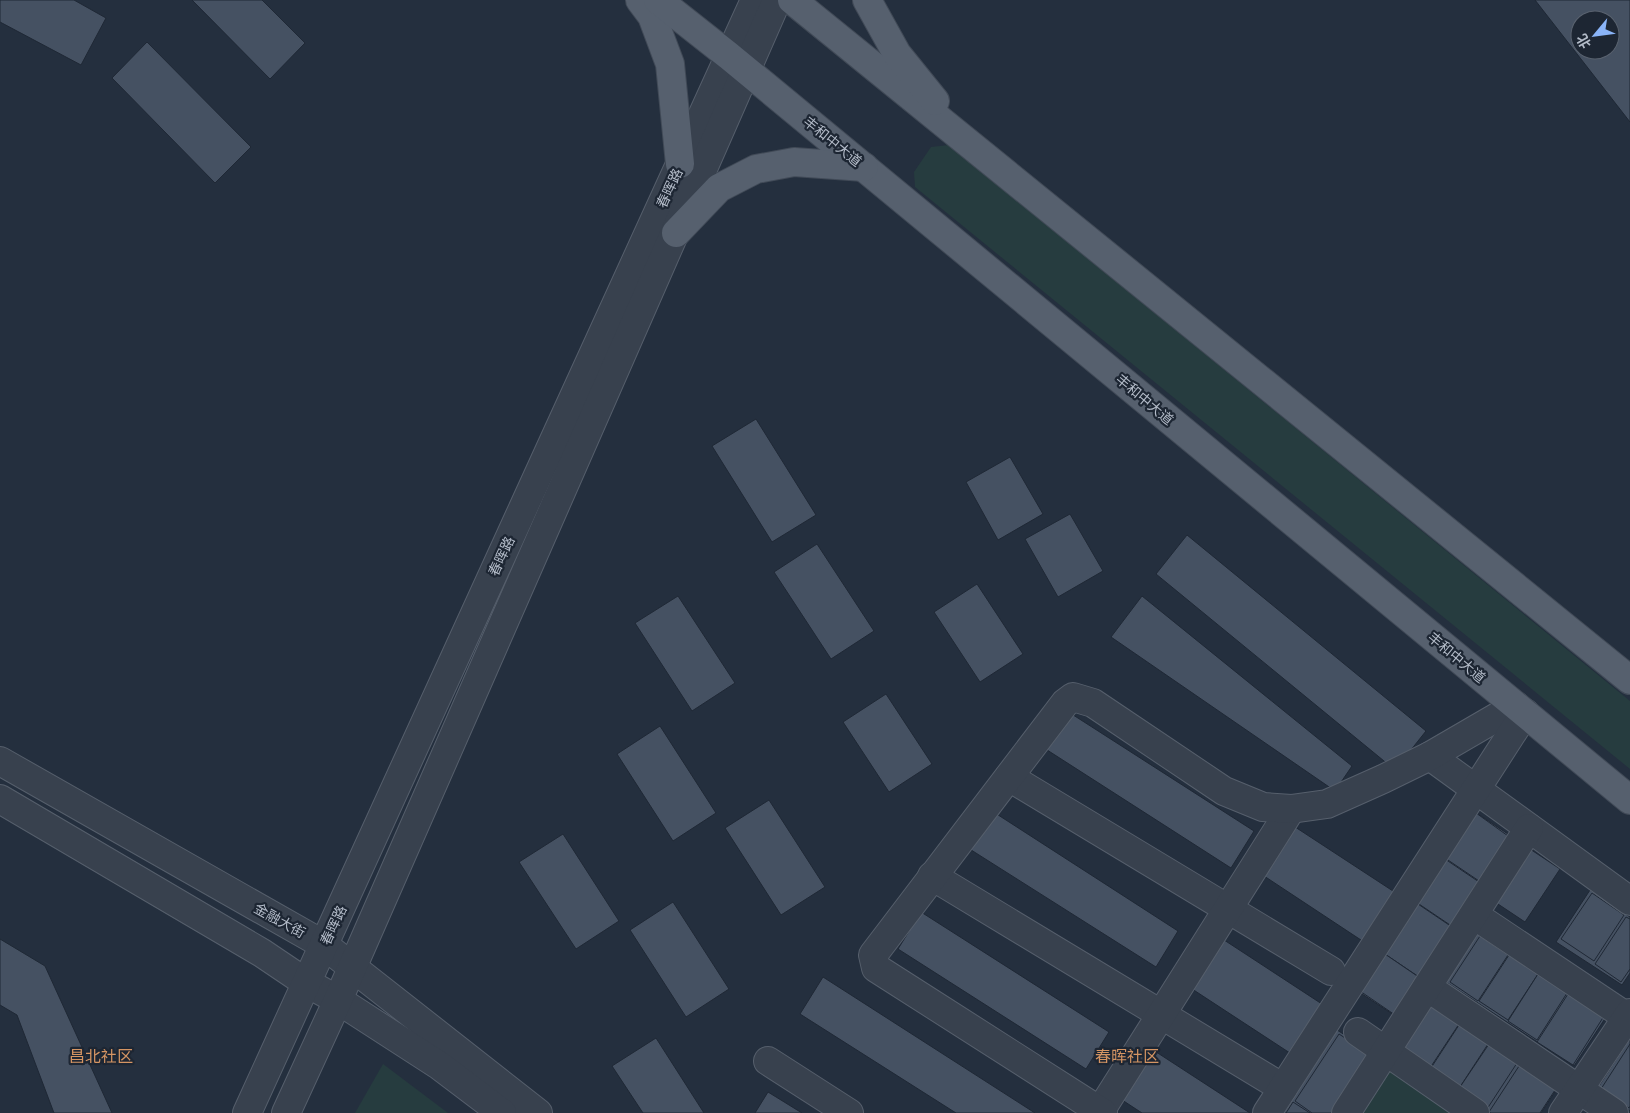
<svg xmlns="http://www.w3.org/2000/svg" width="1630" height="1113" font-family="Manrope,'Noto Sans SC',sans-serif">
  <rect width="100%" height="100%" fill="#242f3e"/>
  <g fill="#263c3f">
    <path d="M 949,145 L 1630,701 L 1630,769 L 915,187 L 914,172 L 931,147 Z"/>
    <path d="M 1388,1062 L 1465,1113 L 1355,1113 Z"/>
    <path d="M 383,1064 L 448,1113 L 355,1113 Z"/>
  </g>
  <g fill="#455162" stroke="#1f2835" fill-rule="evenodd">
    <path d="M 0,0 L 74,0 L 106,18 L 81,65 L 0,22 Z"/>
    <path d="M 192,0 L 262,0 L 305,43 L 270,79 Z"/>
    <path d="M 1535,0 L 1630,0 L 1630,122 ZM 1580,20 L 1610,20 L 1610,50 L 1580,50 Z"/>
    <path d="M 147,42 L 251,147 L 215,183 L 112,78 Z"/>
    <path d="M 756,419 L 816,515 L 772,542 L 712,446 Z"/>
    <path d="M 1010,457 L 1043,514 L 998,540 L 966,482 Z"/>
    <path d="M 1070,514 L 1103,571 L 1058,597 L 1025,539 Z"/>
    <path d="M 1187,535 L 1426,731 L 1395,770 L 1156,574 Z"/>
    <path d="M 817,544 L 874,631 L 831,659 L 774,572 Z"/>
    <path d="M 977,584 L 1023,654 L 980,682 L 934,612 Z"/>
    <path d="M 678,596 L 735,683 L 692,711 L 635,623 Z"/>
    <path d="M 1142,596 L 1352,766 L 1335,791 L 1111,637 Z"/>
    <path d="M 886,694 L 932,764 L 889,792 L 843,722 Z"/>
    <path d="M 1067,711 L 1254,831 L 1231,868 L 1044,748 Z"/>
    <path d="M 660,726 L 716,813 L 673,841 L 617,754 Z"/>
    <path d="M 769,800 L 825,887 L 781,915 L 725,828 Z"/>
    <path d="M 992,811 L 1178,931 L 1156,967 L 968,848 Z"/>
    <path d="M 1475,812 L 1517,840 L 1397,1017 L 1356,990 Z"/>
    <path d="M 1476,813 L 1515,841 L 1485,885 L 1445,858 Z"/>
    <path d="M 1289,823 L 1396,893 L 1364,942 L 1258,872 Z"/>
    <path d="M 563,834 L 619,921 L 576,949 L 519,862 Z"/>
    <path d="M 1527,847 L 1560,869 L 1525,922 L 1492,900 Z"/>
    <path d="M 1445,859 L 1485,886 L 1456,929 L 1416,902 Z"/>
    <path d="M 1590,890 L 1630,917 L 1630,973 L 1622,985 L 1556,942 Z"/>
    <path d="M 1592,893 L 1624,915 L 1594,961 L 1561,939 Z"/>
    <path d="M 673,902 L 729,989 L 686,1017 L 630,930 Z"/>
    <path d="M 1415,902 L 1455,929 L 1422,979 L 1382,952 Z"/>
    <path d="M 921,912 L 1109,1032 L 1086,1069 L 898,949 Z"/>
    <path d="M 1626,917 L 1630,919 L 1630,969 L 1621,982 L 1595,964 Z"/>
    <path d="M 1478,934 L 1606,1017 L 1574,1066 L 1446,982 Z"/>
    <path d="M 1218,936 L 1325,1006 L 1293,1055 L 1186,985 Z"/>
    <path d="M 1480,936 L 1508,955 L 1478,1001 L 1450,982 Z"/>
    <path d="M 0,939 L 45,966 L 112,1113 L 54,1113 L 17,1015 L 0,1005 Z"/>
    <path d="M 1382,952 L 1423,980 L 1398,1017 L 1357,989 Z"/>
    <path d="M 1509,955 L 1538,974 L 1508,1020 L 1479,1001 Z"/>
    <path d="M 1538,974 L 1567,993 L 1537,1040 L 1508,1021 Z"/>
    <path d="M 823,977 L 1035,1113 L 956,1113 L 800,1014 Z"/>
    <path d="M 1568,994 L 1604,1016 L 1573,1065 L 1537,1042 Z"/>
    <path d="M 1430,1004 L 1558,1087 L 1541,1113 L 1490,1113 L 1398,1052 Z"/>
    <path d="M 1430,1006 L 1459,1024 L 1428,1071 L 1400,1052 Z"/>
    <path d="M 1459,1025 L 1488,1044 L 1458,1090 L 1429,1071 Z"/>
    <path d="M 1337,1030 L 1380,1057 L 1344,1113 L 1284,1113 Z"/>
    <path d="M 1339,1034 L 1377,1059 L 1342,1113 L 1312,1113 L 1295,1101 Z"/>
    <path d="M 656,1038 L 704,1113 L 643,1113 L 612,1066 Z"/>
    <path d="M 1629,1040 L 1630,1041 L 1630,1111 L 1597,1089 Z"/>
    <path d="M 1489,1044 L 1517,1063 L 1487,1109 L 1458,1090 Z"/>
    <path d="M 1630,1044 L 1630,1106 L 1629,1108 L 1601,1089 Z"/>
    <path d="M 1147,1046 L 1250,1113 L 1142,1113 L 1116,1096 Z"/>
    <path d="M 1521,1063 L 1557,1087 L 1540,1113 L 1491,1113 L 1489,1112 Z"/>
    <path d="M 768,1092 L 802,1113 L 755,1113 Z"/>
    <path d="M 1293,1102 L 1310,1113 L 1286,1113 Z"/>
  </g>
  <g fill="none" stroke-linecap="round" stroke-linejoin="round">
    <defs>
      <g id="minor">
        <path d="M 1430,756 L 1630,901"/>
        <path d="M 0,761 L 324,945 L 538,1113"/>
        <path d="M 1009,777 L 1331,971"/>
        <path d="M 0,799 L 262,953 L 305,982 L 338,1000 L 440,1066 L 502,1113"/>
        <path d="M 932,876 L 1283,1088"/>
        <path d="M 1474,915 L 1630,1019"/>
        <path d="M 1427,987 L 1614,1113"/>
        <path d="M 1358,1032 L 1475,1113"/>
        <path d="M 768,1061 L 849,1113"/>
        <path d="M 247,1113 L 755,0"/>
        <path d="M 286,1113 L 338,1000 L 777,0"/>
        <path d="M 1099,1113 L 1291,809"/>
        <path d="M 1103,1113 L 876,968 L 873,955 L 1065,703 L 1073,697 L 1093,703 L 1224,791 L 1263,807 L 1291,809 L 1327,804 L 1383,779 L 1430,756 L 1516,706"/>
        <path d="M 1267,1113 L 1525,713"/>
        <path d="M 1346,1113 L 1529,828"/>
        <path d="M 1563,1113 L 1630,1013"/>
      </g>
      <g id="major">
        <path d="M 640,0 L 652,16 L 670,64 L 680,164"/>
        <path d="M 658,0 L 729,56 L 1630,800"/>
        <path d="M 792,0 L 1630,680"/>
        <path d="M 867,0 L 897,54 L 935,101"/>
        <path d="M 676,233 L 719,188 L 756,169 L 794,162 L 864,167"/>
      </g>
    </defs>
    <use href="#minor" stroke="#565f6c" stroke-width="30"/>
    <use href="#major" stroke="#414a57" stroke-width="30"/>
    <use href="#minor" stroke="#38414e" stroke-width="28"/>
    <use href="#major" stroke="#56606e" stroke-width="28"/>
  </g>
  <g text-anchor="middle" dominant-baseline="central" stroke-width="4.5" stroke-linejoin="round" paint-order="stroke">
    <g font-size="14" fill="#b4bcc9" stroke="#1d2633">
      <text transform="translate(833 141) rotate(39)">丰和中大道</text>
      <text transform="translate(669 188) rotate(-65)">春晖路</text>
      <text transform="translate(1145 399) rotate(40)">丰和中大道</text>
      <text transform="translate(501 556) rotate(-65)">春晖路</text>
      <text transform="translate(1457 657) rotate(40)">丰和中大道</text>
      <text transform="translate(280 920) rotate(29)">金融大街</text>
      <text transform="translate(333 925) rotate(-65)">春晖路</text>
    </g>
    <g font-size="16" fill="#d59563" stroke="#1d2633">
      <text x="101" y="1056">昌北社区</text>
      <text x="1127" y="1056">春晖社区</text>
    </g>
  </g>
  <g transform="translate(1595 35) rotate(241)"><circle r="24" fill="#1d2633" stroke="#59626f"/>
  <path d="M0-4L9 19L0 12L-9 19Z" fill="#8ab4f8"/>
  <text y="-8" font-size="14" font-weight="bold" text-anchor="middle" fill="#b4bcc9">北</text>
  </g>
</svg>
